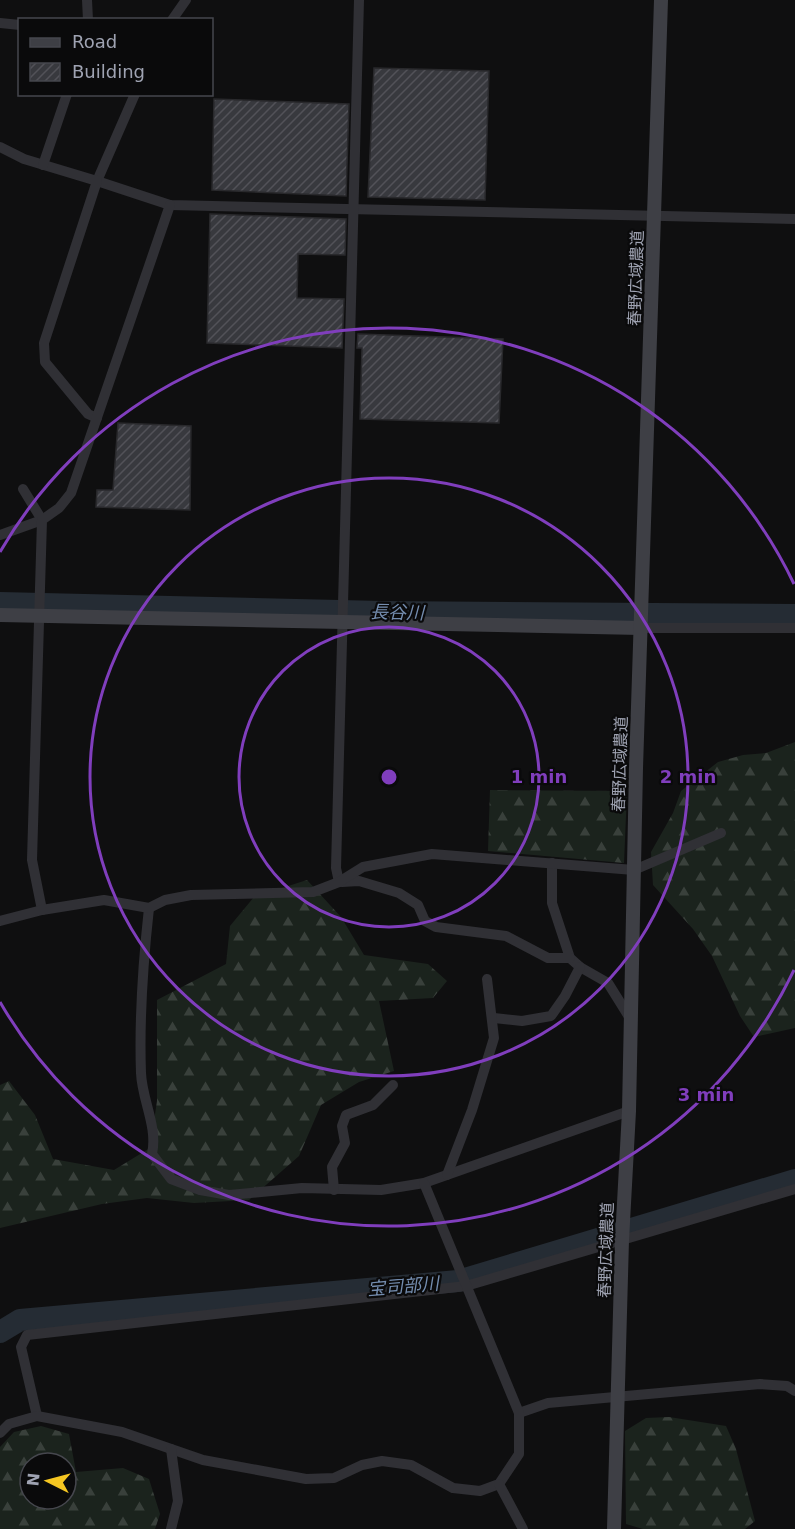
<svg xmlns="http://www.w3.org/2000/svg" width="795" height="1529" font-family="'DejaVu Sans','Noto Sans JP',sans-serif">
  <defs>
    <pattern id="forest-firs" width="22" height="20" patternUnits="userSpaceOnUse" patternTransform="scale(1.5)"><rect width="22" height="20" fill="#1b231d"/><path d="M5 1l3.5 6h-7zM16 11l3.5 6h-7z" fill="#39403b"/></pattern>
    <pattern id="building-hatch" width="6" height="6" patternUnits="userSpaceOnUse" patternTransform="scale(1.5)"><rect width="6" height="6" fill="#38393e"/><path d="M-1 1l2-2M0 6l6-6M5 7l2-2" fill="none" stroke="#525258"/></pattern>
  </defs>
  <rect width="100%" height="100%" fill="#0f0f10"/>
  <g fill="url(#forest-firs)" fill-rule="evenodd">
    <path d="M 795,742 L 795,1028 L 754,1037 L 740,1016 L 712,956 L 693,929 L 653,885 L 651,852 L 673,813 L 681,791 L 718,762 L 743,755 L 766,753 Z"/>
    <path d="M 490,790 L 627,791 L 624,863 L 488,851 Z"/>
    <path d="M 307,880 L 341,917 L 364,955 L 428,964 L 447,981 L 433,998 L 379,1001 L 394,1071 L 359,1082 L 321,1105 L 299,1156 L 249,1200 L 194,1203 L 147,1198 L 102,1204 L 0,1228 L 0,1085 L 9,1081 L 35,1115 L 53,1159 L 114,1170 L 150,1148 L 157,1101 L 157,1000 L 226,964 L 230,926 L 254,897 Z"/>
    <path d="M 669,1417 L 726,1426 L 736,1449 L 755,1521 L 745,1529 L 643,1529 L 626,1524 L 625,1431 L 646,1418 Z"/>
    <path d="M 41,1426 L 69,1434 L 76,1472 L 123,1468 L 149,1479 L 160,1514 L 155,1529 L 0,1529 L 0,1447 L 14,1432 ZM 30,1463 L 66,1463 L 66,1499 L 30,1499 Z"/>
  </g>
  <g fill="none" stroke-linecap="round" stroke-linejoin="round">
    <g stroke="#252c34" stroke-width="22">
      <path d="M 0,603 L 382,612 L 795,615"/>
      <path d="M 0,1332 L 20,1320 L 458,1281 L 795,1180"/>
    </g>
  </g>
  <g fill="url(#building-hatch)" stroke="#29292c" stroke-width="1.5">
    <path d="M 374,68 L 489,71 L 485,200 L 368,197 Z"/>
    <path d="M 214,99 L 349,104 L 346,196 L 212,190 Z"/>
    <path d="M 210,214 L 346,219 L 345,255 L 298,254 L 297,298 L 344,299 L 342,348 L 207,343 Z"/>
    <path d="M 358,334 L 503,339 L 499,423 L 360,419 L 362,348 L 357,348 Z"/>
    <path d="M 118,423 L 191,426 L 190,510 L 96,507 L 97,490 L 113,490 Z"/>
  </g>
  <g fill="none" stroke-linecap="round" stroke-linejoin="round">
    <g stroke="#303035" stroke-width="10">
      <path d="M 87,0 L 88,20"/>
      <path d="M 172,20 L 186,0"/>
      <path d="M 0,23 L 20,25"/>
      <path d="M 135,94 L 97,181 L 170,205 L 795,219"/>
      <path d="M 0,147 L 24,159 L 97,181 L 44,343 L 45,362 L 88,414 L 97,418"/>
      <path d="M 43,165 L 67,94"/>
      <path d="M 0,535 L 42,520 L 23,489"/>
      <path d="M 641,628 L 795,628"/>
      <path d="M 552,863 L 552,903 L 570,958 L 580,967 L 608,983 L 631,1020"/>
      <path d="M 339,882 L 336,868 L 359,0"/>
      <path d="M 342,882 L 359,881 L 399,893 L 418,905 L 425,921 L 436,927 L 506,936 L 548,958 L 570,958"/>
      <path d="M 149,908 C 143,963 139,1018 141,1073 C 142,1100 158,1127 152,1154 L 171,1179 L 200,1190 L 229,1195 L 302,1188 L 381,1190 L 424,1183 L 629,1111"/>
      <path d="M 42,910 L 32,860 L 42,520 L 59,508 L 71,493 L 170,205"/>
      <path d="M 0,921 L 42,910 L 104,900 L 149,908 L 165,900 L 191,895 L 313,892 L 339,882 L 363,867 L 432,854 L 634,870 L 721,833"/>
      <path d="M 494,1018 L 522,1021 L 551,1016 L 565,996 L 580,967"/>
      <path d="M 447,1175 L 472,1110 L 494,1038 L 487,979"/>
      <path d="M 334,1190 L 332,1167 L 345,1143 L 342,1126 L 346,1115 L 373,1105 L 393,1085"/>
      <path d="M 519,1413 L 548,1403 L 760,1384 L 787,1386 L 795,1391"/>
      <path d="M 37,1416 L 21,1347 L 27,1335 L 466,1286 L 795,1189"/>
      <path d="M 0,1433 L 9,1424 L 37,1416 L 122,1432 L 203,1460 L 306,1479 L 334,1478 L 362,1465 L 382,1461 L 411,1465 L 453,1488 L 480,1491 L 499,1484 L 519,1454 L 519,1413 L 424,1183"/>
      <path d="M 499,1484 L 523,1529"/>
      <path d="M 171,1529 L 178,1501 L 171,1449"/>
    </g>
    <g stroke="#3e3f45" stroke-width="14">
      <path d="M 0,615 L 641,628"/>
      <path d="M 614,1529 L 622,1240 L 629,1111 L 636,768 L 661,0"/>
    </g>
  </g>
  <g fill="none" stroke="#803ebd" stroke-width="3">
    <circle cx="389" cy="777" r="150"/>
    <circle cx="389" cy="777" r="299"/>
    <path d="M794 970A449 449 0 0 1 0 1002M0 552A449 449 0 0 1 794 584"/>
  </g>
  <g text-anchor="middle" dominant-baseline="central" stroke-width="4.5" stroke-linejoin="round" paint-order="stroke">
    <g font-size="16" fill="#9fa3b2" stroke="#0a0a0b">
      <text transform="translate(636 278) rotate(-88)">春野広域農道</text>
      <text transform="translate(620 764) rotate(-88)">春野広域農道</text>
      <text transform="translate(606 1250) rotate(-88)">春野広域農道</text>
    </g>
    <g font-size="18" font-style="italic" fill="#748daf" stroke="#0a0a0b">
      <text transform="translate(397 612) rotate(1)">長谷川</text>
      <text transform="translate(403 1286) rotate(-5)">宝司部川</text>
    </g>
  </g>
  <circle cx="389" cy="777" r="9" fill="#803ebd" stroke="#0a0a0b" stroke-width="3"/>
  <g font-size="18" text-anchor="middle" font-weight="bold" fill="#803ebd" stroke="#0a0a0b" stroke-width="4.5" stroke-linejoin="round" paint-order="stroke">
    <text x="539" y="783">1 min</text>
    <text x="688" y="783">2 min</text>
    <text x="706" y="1101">3 min</text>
  </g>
  <rect x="18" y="18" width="195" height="78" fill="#0a0a0b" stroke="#46474e" stroke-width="1.5"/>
  <rect x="30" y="38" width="30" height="9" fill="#3e3f45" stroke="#46474e" stroke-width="1.5"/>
  <text x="72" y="48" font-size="18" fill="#9fa3b2">Road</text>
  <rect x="30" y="63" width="30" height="18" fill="url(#building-hatch)" stroke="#46474e" stroke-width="1.5"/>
  <text x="72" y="78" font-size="18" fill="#9fa3b2">Building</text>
  <g transform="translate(48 1481) rotate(276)"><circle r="28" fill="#0a0a0b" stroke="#46474e" stroke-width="1.5"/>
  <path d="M0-4.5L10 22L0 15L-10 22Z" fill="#f5c622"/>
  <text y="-9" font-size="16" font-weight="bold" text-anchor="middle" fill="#9fa3b2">N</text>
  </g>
</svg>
